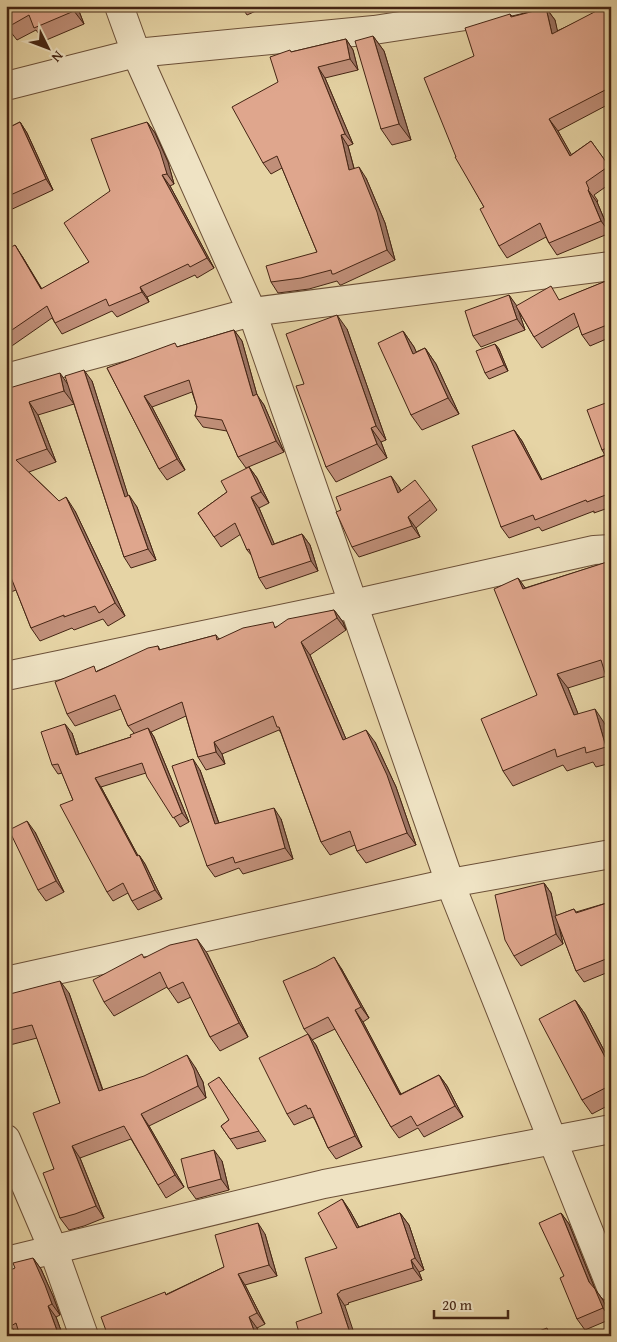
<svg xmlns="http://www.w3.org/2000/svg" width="617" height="1342" font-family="'Gentium Book Plus',serif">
  <rect width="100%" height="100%" fill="#e6d4a5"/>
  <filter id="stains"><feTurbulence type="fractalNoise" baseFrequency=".004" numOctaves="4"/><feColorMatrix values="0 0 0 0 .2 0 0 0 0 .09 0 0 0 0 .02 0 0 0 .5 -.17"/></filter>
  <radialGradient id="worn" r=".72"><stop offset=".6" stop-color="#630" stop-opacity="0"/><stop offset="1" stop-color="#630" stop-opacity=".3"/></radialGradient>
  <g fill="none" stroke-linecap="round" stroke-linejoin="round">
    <defs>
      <g id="street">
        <path d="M 119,6 L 136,53 L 252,312 L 450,883 L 611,1287"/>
        <path d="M 6,86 L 136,53 L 374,30 L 530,6"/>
        <path d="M 6,378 L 252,312 L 611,266"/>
        <path d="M 6,676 L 353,604 L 594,550 L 611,549"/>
        <path d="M 6,981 L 450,883 L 611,854"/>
        <path d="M 6,1139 L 53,1249 L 84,1336"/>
        <path d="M 6,1261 L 324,1184 L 611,1129"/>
      </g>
    </defs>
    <use href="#street" stroke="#6c5038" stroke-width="30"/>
    <use href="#street" stroke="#efe3c4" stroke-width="28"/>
  </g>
  <g fill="#c08f79" stroke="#442413">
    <path d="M 6,6 L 77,6 L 84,24 L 44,41 L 36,30 L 17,40 L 6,26 Z"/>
    <path d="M 241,6 L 267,6 L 247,15 Z"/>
    <path d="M 611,6 L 611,103 L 558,131 L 571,155 L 591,141 L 611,169 L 611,183 L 594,195 L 598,201 L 597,202 L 610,233 L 557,255 L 549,243 L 546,237 L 507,258 L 499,246 L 484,207 L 456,157 L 510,14 L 512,16 L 546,8 L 555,20 L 557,31 Z"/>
    <path d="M 373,36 L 384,51 L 411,140 L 392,145 L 381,129 Z"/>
    <path d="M 346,39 L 353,50 L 358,70 L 325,78 L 353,144 L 348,146 L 354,168 L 366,178 L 385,223 L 395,260 L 341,285 L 340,285 L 337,281 L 309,289 L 278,293 L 271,282 L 317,252 L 282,168 L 271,174 L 263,163 L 291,52 Z"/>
    <path d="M 20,122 L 27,133 L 53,190 L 6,212 L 6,129 Z"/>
    <path d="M 147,122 L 155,133 L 168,162 L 174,184 L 170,186 L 214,268 L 197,278 L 195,275 L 147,297 L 149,302 L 117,317 L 112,311 L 62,334 L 55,323 L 52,318 L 6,350 L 6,250 L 22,256 L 42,289 L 89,262 L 110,191 Z"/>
    <path d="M 611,279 L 611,337 L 590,346 L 582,335 L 579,326 L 542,348 L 534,337 L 518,310 L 525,330 L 481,347 L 473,336 L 509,295 L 516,306 L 560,300 Z"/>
    <path d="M 347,329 L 386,440 L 381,442 L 387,458 L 336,482 L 326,467 L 304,384 Z"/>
    <path d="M 234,330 L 242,341 L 257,395 L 264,405 L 284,452 L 246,468 L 238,457 L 227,431 L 203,427 L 195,416 L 197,407 L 192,392 L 152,407 L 185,470 L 167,480 L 159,469 L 107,368 Z"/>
    <path d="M 403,331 L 414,347 L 416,352 L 425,348 L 436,364 L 459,414 L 422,430 L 411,415 Z"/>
    <path d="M 495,344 L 499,349 L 508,371 L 489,379 L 485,373 Z"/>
    <path d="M 92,381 L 128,496 L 137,507 L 156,560 L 131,568 L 124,557 L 71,395 L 74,404 L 38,415 L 56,462 L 29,472 L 59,501 L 75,511 L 125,616 L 108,626 L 103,619 L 74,630 L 72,628 L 40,641 L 31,628 L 16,590 L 6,594 L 6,389 L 68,385 Z"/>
    <path d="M 611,401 L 611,507 L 594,513 L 594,511 L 542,531 L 539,527 L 509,538 L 501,527 L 514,430 L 522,441 L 542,480 L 605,455 L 602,450 Z"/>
    <path d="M 249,467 L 257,478 L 269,503 L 259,508 L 274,544 L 302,534 L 310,545 L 318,571 L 266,589 L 259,578 L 252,556 L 247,550 L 241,534 L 221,547 L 198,513 L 227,492 Z"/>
    <path d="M 399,487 L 401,491 L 430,500 L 437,510 L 416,528 L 420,537 L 359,557 L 352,547 Z"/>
    <path d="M 611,561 L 611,689 L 609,686 L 606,676 L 568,688 L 578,714 L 605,724 L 611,744 L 611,763 L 596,767 L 593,762 L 567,771 L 563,765 L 513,786 L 503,771 L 537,695 L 518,578 L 525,588 Z"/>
    <path d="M 334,610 L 343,622 L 346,630 L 310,655 L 346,739 L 375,742 L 396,787 L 416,845 L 366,863 L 357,851 L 355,845 L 330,855 L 321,842 L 281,733 L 279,730 L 222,754 L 225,764 L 206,770 L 198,757 L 186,716 L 151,732 L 154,737 L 189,822 L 180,827 L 146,773 L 101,787 L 138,856 L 139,855 L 145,864 L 162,899 L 138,910 L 132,901 L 128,893 L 113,901 L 107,892 L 73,800 L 62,773 L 58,774 L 52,765 L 72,733 L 79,754 L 131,737 L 134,733 L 128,726 L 121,709 L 75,726 L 67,714 L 97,671 L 158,646 L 160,650 L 216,635 L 219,639 L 276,627 Z"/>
    <path d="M 200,770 L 219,823 L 281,819 L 293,859 L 243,874 L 239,868 L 215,877 L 207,866 Z"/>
    <path d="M 35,832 L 64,892 L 46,901 L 38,890 Z"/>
    <path d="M 544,883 L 551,893 L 556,916 L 574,909 L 576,912 L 610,902 L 611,903 L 611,971 L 584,982 L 576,971 L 559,926 L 563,944 L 521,966 L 514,956 Z"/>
    <path d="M 207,953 L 248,1037 L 220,1051 L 210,1037 L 191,997 L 178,1003 L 167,987 L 114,1016 L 104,1002 L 144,957 Z"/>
    <path d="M 316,967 L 341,968 L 369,1018 L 363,1022 L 401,1094 L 439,1075 L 447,1086 L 463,1117 L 424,1137 L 418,1128 L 399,1138 L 391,1127 L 335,1029 L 312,1040 L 316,1045 L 362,1147 L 336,1159 L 328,1148 L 315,1120 L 313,1117 L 294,1125 L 287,1114 L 308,1034 L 304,1029 Z"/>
    <path d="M 69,993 L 103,1090 L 195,1067 L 203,1082 L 206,1098 L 149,1126 L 184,1187 L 166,1198 L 158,1185 L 131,1139 L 80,1158 L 104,1218 L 84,1226 L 69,1230 L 60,1218 L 54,1169 L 60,1103 L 37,1038 L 6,1046 L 6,995 Z"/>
    <path d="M 575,1000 L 585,1014 L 607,1056 L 611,1054 L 611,1104 L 592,1114 L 582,1100 Z"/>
    <path d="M 219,1077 L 266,1141 L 237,1149 L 221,1126 L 229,1120 Z"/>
    <path d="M 222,1161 L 229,1190 L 196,1199 L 188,1188 Z"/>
    <path d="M 342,1199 L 350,1211 L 359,1227 L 400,1213 L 409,1225 L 424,1270 L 419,1272 L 422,1280 L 348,1303 L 349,1304 L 322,1313 L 337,1248 Z"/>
    <path d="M 561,1213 L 569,1224 L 595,1289 L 603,1300 L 611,1319 L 585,1330 L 577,1319 L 564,1276 Z"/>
    <path d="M 265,1234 L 277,1276 L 245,1285 L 265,1324 L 257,1328 L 260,1336 L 108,1336 L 167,1294 L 224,1267 Z"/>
    <path d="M 33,1258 L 41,1269 L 53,1296 L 60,1315 L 56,1317 L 63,1336 L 18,1336 L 11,1326 Z"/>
  </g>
  <g fill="#9c7463" stroke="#442413">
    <path d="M 73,6 L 77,6 L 84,24 L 74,11 Z"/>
    <path d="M 546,8 L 555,20 L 561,46 L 552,34 Z"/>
    <path d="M 373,36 L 384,51 L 411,140 L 399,124 Z"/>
    <path d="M 346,39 L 353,50 L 358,70 L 350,59 Z"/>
    <path d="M 318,67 L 325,78 L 353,144 L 345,134 Z"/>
    <path d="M 549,119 L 558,131 L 579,168 L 570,156 Z"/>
    <path d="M 20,122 L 27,133 L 53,190 L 46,179 Z"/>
    <path d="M 147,122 L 155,133 L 168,162 L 174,184 L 167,174 Z"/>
    <path d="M 341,135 L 348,146 L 357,180 L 349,170 Z"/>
    <path d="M 359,167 L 366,178 L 385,223 L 395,260 L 387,250 Z"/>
    <path d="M 162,175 L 170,186 L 214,268 L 207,258 Z"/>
    <path d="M 588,190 L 597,202 L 610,233 L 601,221 Z"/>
    <path d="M 15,245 L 22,256 L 48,300 L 41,289 Z"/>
    <path d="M 140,287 L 147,297 L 149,302 L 142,292 Z"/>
    <path d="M 509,295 L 517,306 L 525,330 L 517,319 Z"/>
    <path d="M 337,315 L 347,329 L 386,440 L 376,426 Z"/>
    <path d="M 234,330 L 242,341 L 257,395 L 264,405 L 284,452 L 276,441 L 253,396 Z"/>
    <path d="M 403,331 L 414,347 L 424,369 L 413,354 Z"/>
    <path d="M 495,344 L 499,349 L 508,371 L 504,365 Z"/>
    <path d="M 425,348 L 436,364 L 459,414 L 448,398 Z"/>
    <path d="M 84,370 L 92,381 L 132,508 L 125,497 Z"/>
    <path d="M 60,373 L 69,386 L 74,404 L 64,391 Z"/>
    <path d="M 144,396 L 152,407 L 185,470 L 177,459 Z"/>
    <path d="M 29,402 L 38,415 L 56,462 L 47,449 Z"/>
    <path d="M 371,428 L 381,442 L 387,458 L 377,444 Z"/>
    <path d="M 514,430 L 522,441 L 548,491 L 541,480 Z"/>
    <path d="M 249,467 L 257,478 L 269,503 L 261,492 Z"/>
    <path d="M 391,476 L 399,487 L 406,504 L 398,493 Z"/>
    <path d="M 129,495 L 137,507 L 156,560 L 148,549 Z"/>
    <path d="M 66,497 L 75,511 L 125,616 L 115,603 Z"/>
    <path d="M 251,497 L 259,508 L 279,555 L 272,545 Z"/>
    <path d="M 408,517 L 416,528 L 420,537 L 412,526 Z"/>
    <path d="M 302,534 L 310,545 L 318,571 L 311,561 Z"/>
    <path d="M 518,578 L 529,593 L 523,589 Z"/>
    <path d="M 334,610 L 343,622 L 346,630 L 337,618 Z"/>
    <path d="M 301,642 L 310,655 L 352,753 L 343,740 Z"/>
    <path d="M 557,674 L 568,688 L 584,729 L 574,715 Z"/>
    <path d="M 595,709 L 605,724 L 611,744 L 611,755 L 606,747 Z"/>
    <path d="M 65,724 L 72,733 L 82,764 L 76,755 Z"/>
    <path d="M 148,728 L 154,737 L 189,822 L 182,813 Z"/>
    <path d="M 366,730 L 375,742 L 396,787 L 416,845 L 407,833 Z"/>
    <path d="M 214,742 L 222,754 L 225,764 L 216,752 Z"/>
    <path d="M 193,759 L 200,770 L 223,835 L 215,824 Z"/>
    <path d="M 95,778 L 101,787 L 143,865 L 137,856 Z"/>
    <path d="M 274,808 L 281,819 L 293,859 L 285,848 Z"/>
    <path d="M 27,821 L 35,832 L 64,892 L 56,881 Z"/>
    <path d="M 139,855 L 145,864 L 162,899 L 155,890 Z"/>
    <path d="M 544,883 L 551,893 L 563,944 L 556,934 Z"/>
    <path d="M 197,939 L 207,953 L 248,1037 L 239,1023 Z"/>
    <path d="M 334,957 L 341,968 L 369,1018 L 361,1007 Z"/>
    <path d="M 60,981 L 69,993 L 107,1103 L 99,1091 Z"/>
    <path d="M 575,1000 L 585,1014 L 611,1064 L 605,1057 Z"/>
    <path d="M 355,1010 L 363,1022 L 407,1106 L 400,1095 Z"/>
    <path d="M 308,1034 L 316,1045 L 362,1147 L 355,1136 Z"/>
    <path d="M 187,1055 L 195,1067 L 203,1082 L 206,1098 L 198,1086 Z"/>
    <path d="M 439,1075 L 447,1086 L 463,1117 L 455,1106 Z"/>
    <path d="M 141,1114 L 149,1126 L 184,1187 L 175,1175 Z"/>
    <path d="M 72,1146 L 80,1158 L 104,1218 L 96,1206 Z"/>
    <path d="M 214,1150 L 222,1161 L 229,1190 L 221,1179 Z"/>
    <path d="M 342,1199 L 350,1211 L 366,1240 L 357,1228 Z"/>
    <path d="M 400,1213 L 409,1225 L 424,1270 L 415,1258 Z"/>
    <path d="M 561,1213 L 569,1224 L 595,1289 L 603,1300 L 611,1319 L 603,1308 L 589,1282 Z"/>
    <path d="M 258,1223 L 265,1234 L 277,1276 L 269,1265 Z"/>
    <path d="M 33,1258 L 41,1269 L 53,1296 L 60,1315 L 52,1304 Z"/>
    <path d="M 411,1260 L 419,1272 L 422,1280 L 413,1268 Z"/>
    <path d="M 238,1274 L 245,1285 L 265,1324 L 257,1313 Z"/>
    <path d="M 337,1294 L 345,1306 L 355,1336 L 351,1336 Z"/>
    <path d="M 48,1306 L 56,1317 L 63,1336 L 59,1336 Z"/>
    <path d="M 249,1317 L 257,1328 L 260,1336 L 256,1336 Z"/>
  </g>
  <g fill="#dfa68d" stroke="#442413">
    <path d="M 6,6 L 73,6 L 74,11 L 34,28 L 29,15 L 8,27 L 6,24 Z"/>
    <path d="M 606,6 L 611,6 L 611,87 L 549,119 L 570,156 L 591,141 L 609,166 L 586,182 L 589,189 L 588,190 L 601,221 L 549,243 L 540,223 L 499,246 L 480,209 L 484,207 L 455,157 L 456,157 L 424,78 L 474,56 L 465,28 L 510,14 L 511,17 L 546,8 L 552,34 Z"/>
    <path d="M 373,36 L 399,124 L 381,129 L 355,41 Z"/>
    <path d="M 346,39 L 350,59 L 318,67 L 345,134 L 341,135 L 349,170 L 359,167 L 377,212 L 387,250 L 334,274 L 332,274 L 331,270 L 301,278 L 271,282 L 266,266 L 317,252 L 277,156 L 263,163 L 232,107 L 278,82 L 270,57 L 290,50 L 291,52 Z"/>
    <path d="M 20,122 L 46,179 L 6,197 L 6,129 Z"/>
    <path d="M 147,122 L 160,151 L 167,174 L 162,175 L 207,258 L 190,267 L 188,264 L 140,287 L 142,292 L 109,306 L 106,299 L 55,323 L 47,306 L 6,334 L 6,250 L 15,245 L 41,289 L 89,262 L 64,223 L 110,191 L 91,139 Z"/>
    <path d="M 611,279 L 611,335 L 607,325 L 582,335 L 574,313 L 534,337 L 516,306 L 551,286 L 559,300 Z"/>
    <path d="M 509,295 L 517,319 L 473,336 L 465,311 Z"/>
    <path d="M 337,315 L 376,426 L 371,428 L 377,444 L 326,467 L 296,386 L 304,384 L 286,334 Z"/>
    <path d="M 234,330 L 253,396 L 257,394 L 276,441 L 238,457 L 222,420 L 195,416 L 197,407 L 189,380 L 144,396 L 177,459 L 159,469 L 107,368 L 175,343 L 177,347 Z"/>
    <path d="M 403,331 L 413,354 L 425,348 L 448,398 L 411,415 L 378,343 Z"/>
    <path d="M 495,344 L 504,365 L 485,373 L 476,351 Z"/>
    <path d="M 84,370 L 125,497 L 129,495 L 148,549 L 124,557 L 65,376 Z"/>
    <path d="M 60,373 L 64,391 L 29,402 L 47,449 L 16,460 L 59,501 L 66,497 L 115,603 L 99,613 L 95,606 L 64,617 L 64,615 L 31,628 L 10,575 L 6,576 L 6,389 Z"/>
    <path d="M 611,401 L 611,446 L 602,450 L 587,410 Z"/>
    <path d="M 514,430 L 541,480 L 611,453 L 611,493 L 587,502 L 586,500 L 535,520 L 533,515 L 501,527 L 472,446 Z"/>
    <path d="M 249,467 L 261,492 L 251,497 L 272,545 L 302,534 L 311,561 L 259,578 L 249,549 L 247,550 L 235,523 L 214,537 L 198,513 L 227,492 L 221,481 Z"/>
    <path d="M 391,476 L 398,493 L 415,480 L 430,500 L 408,517 L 412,526 L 352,547 L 336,512 L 341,510 L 336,497 Z"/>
    <path d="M 610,561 L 611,686 L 609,686 L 601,660 L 557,674 L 574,715 L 595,709 L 606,747 L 586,753 L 585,747 L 557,757 L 555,749 L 503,771 L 481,719 L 537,695 L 494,589 L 518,578 L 523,589 Z"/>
    <path d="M 334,610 L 337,618 L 301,642 L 343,740 L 366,730 L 387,775 L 407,833 L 357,851 L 350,831 L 321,842 L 279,727 L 277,727 L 273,716 L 214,742 L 216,752 L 198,757 L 182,702 L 128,726 L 115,695 L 67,714 L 55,682 L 94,666 L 96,672 L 148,648 L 158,646 L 159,650 L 216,635 L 217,640 L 243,628 L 273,622 L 275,628 L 288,619 Z"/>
    <path d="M 65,724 L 76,755 L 131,737 L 130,735 L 148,728 L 182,813 L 173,818 L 147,777 L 142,763 L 95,778 L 137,856 L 139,855 L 155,890 L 132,901 L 123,883 L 107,892 L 60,805 L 73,800 L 58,764 L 52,765 L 41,732 Z"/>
    <path d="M 193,759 L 215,824 L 274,808 L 285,848 L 235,863 L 233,857 L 207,866 L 172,766 Z"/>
    <path d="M 27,821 L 56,881 L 38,890 L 9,830 Z"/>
    <path d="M 544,883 L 556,934 L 514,956 L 505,940 L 495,895 Z"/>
    <path d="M 610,902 L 611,904 L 611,957 L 576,971 L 555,916 L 574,909 L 576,913 Z"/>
    <path d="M 197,939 L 239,1023 L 210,1037 L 183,982 L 168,989 L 160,972 L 104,1002 L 93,980 L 142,954 L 144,958 L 170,945 Z"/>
    <path d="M 334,957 L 361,1007 L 355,1010 L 400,1095 L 439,1075 L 455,1106 L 417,1126 L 411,1116 L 391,1127 L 328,1017 L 304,1029 L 283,981 L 316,967 Z"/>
    <path d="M 60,981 L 99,1091 L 144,1076 L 187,1055 L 194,1070 L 198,1086 L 141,1114 L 175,1175 L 158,1185 L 124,1126 L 72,1146 L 96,1206 L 75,1214 L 60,1218 L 43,1173 L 54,1169 L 33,1113 L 60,1103 L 32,1025 L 6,1031 L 6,995 Z"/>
    <path d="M 575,1000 L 605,1057 L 611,1054 L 611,1085 L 582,1100 L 539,1019 Z"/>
    <path d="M 308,1034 L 355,1136 L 328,1148 L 310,1108 L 308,1109 L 306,1105 L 287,1114 L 259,1058 Z"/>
    <path d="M 219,1077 L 259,1131 L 230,1139 L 221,1126 L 229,1120 L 208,1084 Z"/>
    <path d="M 214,1150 L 221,1179 L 188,1188 L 181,1159 Z"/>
    <path d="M 342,1199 L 357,1228 L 400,1213 L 415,1258 L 411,1260 L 413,1268 L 340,1291 L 340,1292 L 337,1294 L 351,1336 L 300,1336 L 296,1322 L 322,1313 L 305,1258 L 337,1248 L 318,1213 Z"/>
    <path d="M 561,1213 L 589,1282 L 595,1289 L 603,1308 L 577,1319 L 560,1278 L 564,1276 L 539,1223 Z"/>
    <path d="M 258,1223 L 269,1265 L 238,1274 L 257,1313 L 249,1317 L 256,1336 L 108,1336 L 101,1317 L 165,1292 L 166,1295 L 224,1267 L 215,1235 Z"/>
    <path d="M 33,1258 L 45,1285 L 52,1304 L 48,1306 L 59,1336 L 20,1336 L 16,1323 L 11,1326 L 6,1317 L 6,1272 L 15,1268 L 13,1263 Z"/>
    <path d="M 547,1328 L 550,1336 L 526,1336 Z"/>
  </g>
  <rect width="617" height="1342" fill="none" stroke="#e6d4a5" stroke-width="25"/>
  <rect x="8" y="8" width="602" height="1327" fill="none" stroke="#442413" stroke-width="2.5"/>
  <rect x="12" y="12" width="592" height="1317" fill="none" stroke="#442413"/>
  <g transform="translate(48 48) rotate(132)" stroke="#efe3c4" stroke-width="4" paint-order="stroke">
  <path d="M0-4L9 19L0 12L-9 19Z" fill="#442413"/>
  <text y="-8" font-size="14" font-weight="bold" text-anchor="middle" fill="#442413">N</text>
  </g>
  <path d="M434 1310v8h74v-8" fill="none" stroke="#442413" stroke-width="2.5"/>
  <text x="442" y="1310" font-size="15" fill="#442413" stroke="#efe3c4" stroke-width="4" paint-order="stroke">20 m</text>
  <rect width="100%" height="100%" filter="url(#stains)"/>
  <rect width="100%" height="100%" fill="url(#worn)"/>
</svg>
